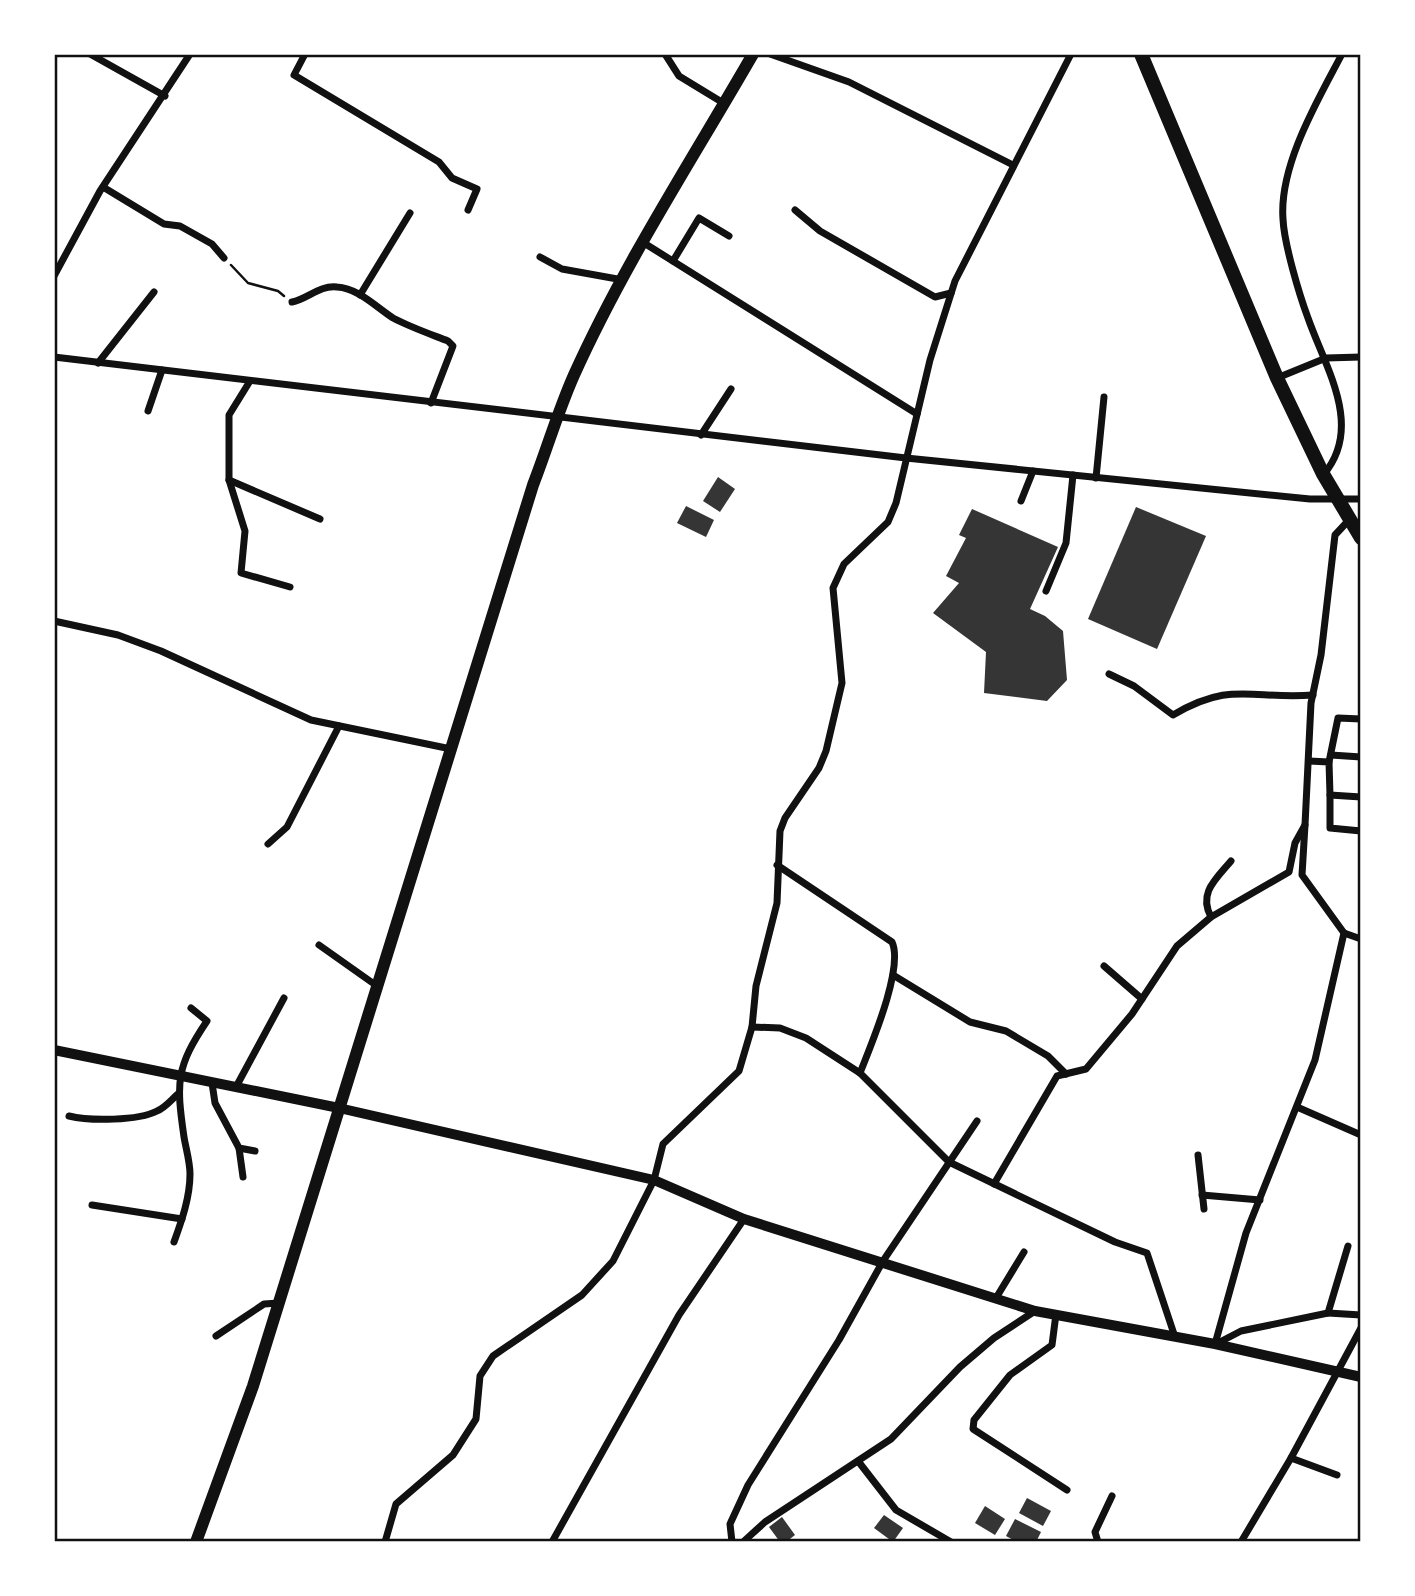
<svg xmlns="http://www.w3.org/2000/svg" width="1415" height="1596" font-family="Rubik,sans-serif">
  <rect width="100%" height="100%" fill="#fff"/>
  <g fill="#353535">
    <path d="M 718,477 L 735,489 L 720,512 L 703,501 Z"/>
    <path d="M 686,506 L 714,520 L 706,537 L 677,523 Z"/>
    <path d="M 1136,507 L 1206,536 L 1157,649 L 1088,619 Z"/>
    <path d="M 972,509 L 1058,547 L 1030,609 L 1045,616 L 1063,631 L 1067,680 L 1047,701 L 984,693 L 986,652 L 933,613 L 959,583 L 946,576 L 966,538 L 959,535 Z"/>
    <path d="M 1027,1498 L 1051,1511 L 1043,1526 L 1019,1513 Z"/>
    <path d="M 985,1506 L 1005,1519 L 995,1535 L 975,1523 Z"/>
    <path d="M 884,1515 L 903,1528 L 893,1542 L 874,1528 Z"/>
    <path d="M 782,1517 L 795,1535 L 786,1542 L 780,1542 L 769,1527 Z"/>
    <path d="M 1015,1519 L 1041,1532 L 1036,1542 L 1017,1542 L 1006,1536 Z"/>
  </g>
  <g fill="none" stroke-linecap="round" stroke-linejoin="round">
    <path stroke="#111" stroke-width="2.5" d="M 231,265 L 248,283 L 278,291 L 284,296"/>
    <g stroke="#111" stroke-width="7">
      <path d="M 90,54 L 165,96"/>
      <path d="M 305,54 L 294,75 L 439,162 L 452,178 L 477,189 L 468,210"/>
      <path d="M 665,54 L 679,76 L 725,104"/>
      <path d="M 770,54 L 849,82 L 1013,165"/>
      <path d="M 103,187 L 164,224 L 180,226 L 212,244 L 224,258"/>
      <path d="M 795,210 L 820,231 L 935,297 L 951,293"/>
      <path d="M 644,243 L 917,414"/>
      <path d="M 540,257 L 562,269 L 623,280"/>
      <path d="M 673,261 L 699,218 L 729,236"/>
      <path d="M 54,276 L 100,191 L 190,54"/>
      <path d="M 360,295 L 410,213"/>
      <path d="M 292,302 C 308,299 319,285 337,287 C 358,288 376,307 393,318 C 410,327 430,334 448,341 L 453,346 L 431,403"/>
      <path d="M 54,357 L 906,458 L 1310,499 L 1361,499"/>
      <path d="M 98,363 L 154,292"/>
      <path d="M 1277,378 L 1326,358 L 1361,357"/>
      <path d="M 250,381 L 229,415 L 229,480 L 245,531 L 241,573 L 290,587"/>
      <path d="M 148,411 L 162,370"/>
      <path d="M 701,435 L 731,389"/>
      <path d="M 1324,474 C 1364,426 1325,367 1308,318 C 1299,294 1284,243 1283,219 C 1279,165 1318,100 1342,54"/>
      <path d="M 1096,478 L 1104,397"/>
      <path d="M 229,480 L 320,519"/>
      <path d="M 1021,501 L 1033,471"/>
      <path d="M 1046,591 L 1066,543 L 1073,475"/>
      <path d="M 54,621 L 118,635 L 161,651 L 311,720 L 451,749"/>
      <path d="M 1109,674 L 1134,686 L 1173,715 C 1232,680 1252,700 1313,695"/>
      <path d="M 1331,755 L 1361,757"/>
      <path d="M 1309,761 L 1329,762 L 1330,795 L 1361,797"/>
      <path d="M 1329,762 L 1338,718 L 1361,719"/>
      <path d="M 1330,795 L 1330,828 L 1361,831"/>
      <path d="M 1305,825 L 1302,875 L 1344,933 L 1361,939"/>
      <path d="M 268,844 L 287,827 L 339,726"/>
      <path d="M 777,865 L 892,942 C 904,968 871,1045 860,1073"/>
      <path d="M 1211,917 C 1198,893 1216,879 1231,861"/>
      <path d="M 319,945 L 377,986"/>
      <path d="M 1104,966 L 1142,999"/>
      <path d="M 893,975 L 970,1022 L 1006,1031 L 1048,1056 L 1066,1074"/>
      <path d="M 752,1027 L 780,1028 L 806,1038 L 860,1073 L 949,1162 L 1115,1242 L 1147,1253 L 1175,1337"/>
      <path d="M 212,1083 L 215,1103 L 239,1148 L 255,1151"/>
      <path d="M 236,1087 L 284,998"/>
      <path d="M 1297,1107 L 1361,1135"/>
      <path d="M 69,1116 C 89,1121 138,1121 157,1111 C 165,1108 171,1100 178,1094"/>
      <path d="M 239,1148 L 243,1177"/>
      <path d="M 1198,1155 L 1204,1209"/>
      <path d="M 994,1184 L 1057,1076 L 1086,1069 L 1132,1014 L 1177,946 L 1211,917 L 1289,872 L 1295,843 L 1305,825 L 1311,703 L 1321,655 L 1335,535 L 1349,520"/>
      <path d="M 1202,1195 L 1260,1200"/>
      <path d="M 92,1205 L 182,1219"/>
      <path d="M 174,1242 C 182,1220 190,1197 190,1174 C 190,1162 186,1149 184,1137 C 176,1082 176,1067 207,1021 L 191,1008"/>
      <path d="M 996,1298 L 1024,1252"/>
      <path d="M 1328,1313 L 1361,1315"/>
      <path d="M 1056,1314 L 1052,1345 L 1010,1375 L 974,1420 L 973,1429 L 1067,1490"/>
      <path d="M 216,1336 L 264,1304 L 279,1303"/>
      <path d="M 1215,1344 L 1246,1233 L 1315,1060 L 1344,933"/>
      <path d="M 1216,1344 L 1241,1331 L 1328,1313 L 1348,1246"/>
      <path d="M 1291,1458 L 1337,1475"/>
      <path d="M 858,1461 L 896,1510 L 951,1542"/>
      <path d="M 385,1542 L 396,1504 L 453,1455 L 476,1419 L 480,1376 L 493,1356 L 582,1295 L 613,1261 L 654,1180 L 663,1144 L 739,1071 L 752,1027 L 756,986 L 777,903 L 780,831 L 785,818 L 819,768 L 826,751 L 842,683 L 833,588 L 844,564 L 888,522 L 896,503 L 930,360 L 955,281 L 1071,54"/>
      <path d="M 552,1542 L 679,1315 L 744,1219"/>
      <path d="M 732,1542 L 730,1524 L 748,1485 L 839,1340 L 883,1261 L 977,1121"/>
      <path d="M 743,1542 L 765,1522 L 891,1439 L 960,1367 L 994,1338 L 1035,1311"/>
      <path d="M 1098,1542 L 1095,1532 L 1112,1496"/>
      <path d="M 1241,1542 L 1291,1458 L 1361,1328"/>
    </g>
    <path stroke="#111" stroke-width="10" d="M 54,1050 L 339,1108 L 654,1180 L 744,1219 L 1035,1311 L 1215,1344 L 1361,1377"/>
    <path stroke="#111" stroke-width="12" d="M 196,1542 L 253,1386 L 533,485 C 547,449 558,411 574,375 C 624,264 692,160 753,54"/>
    <path stroke="#111" stroke-width="14" d="M 1141,54 L 1277,378 L 1323,474 L 1361,538"/>
  </g>
  <rect width="1415" height="1596" fill="none" stroke="#ffffff" stroke-width="112"/>
  <rect x="56" y="56" width="1303" height="1484" fill="none" stroke="#111" stroke-width="2.5"/>
</svg>
